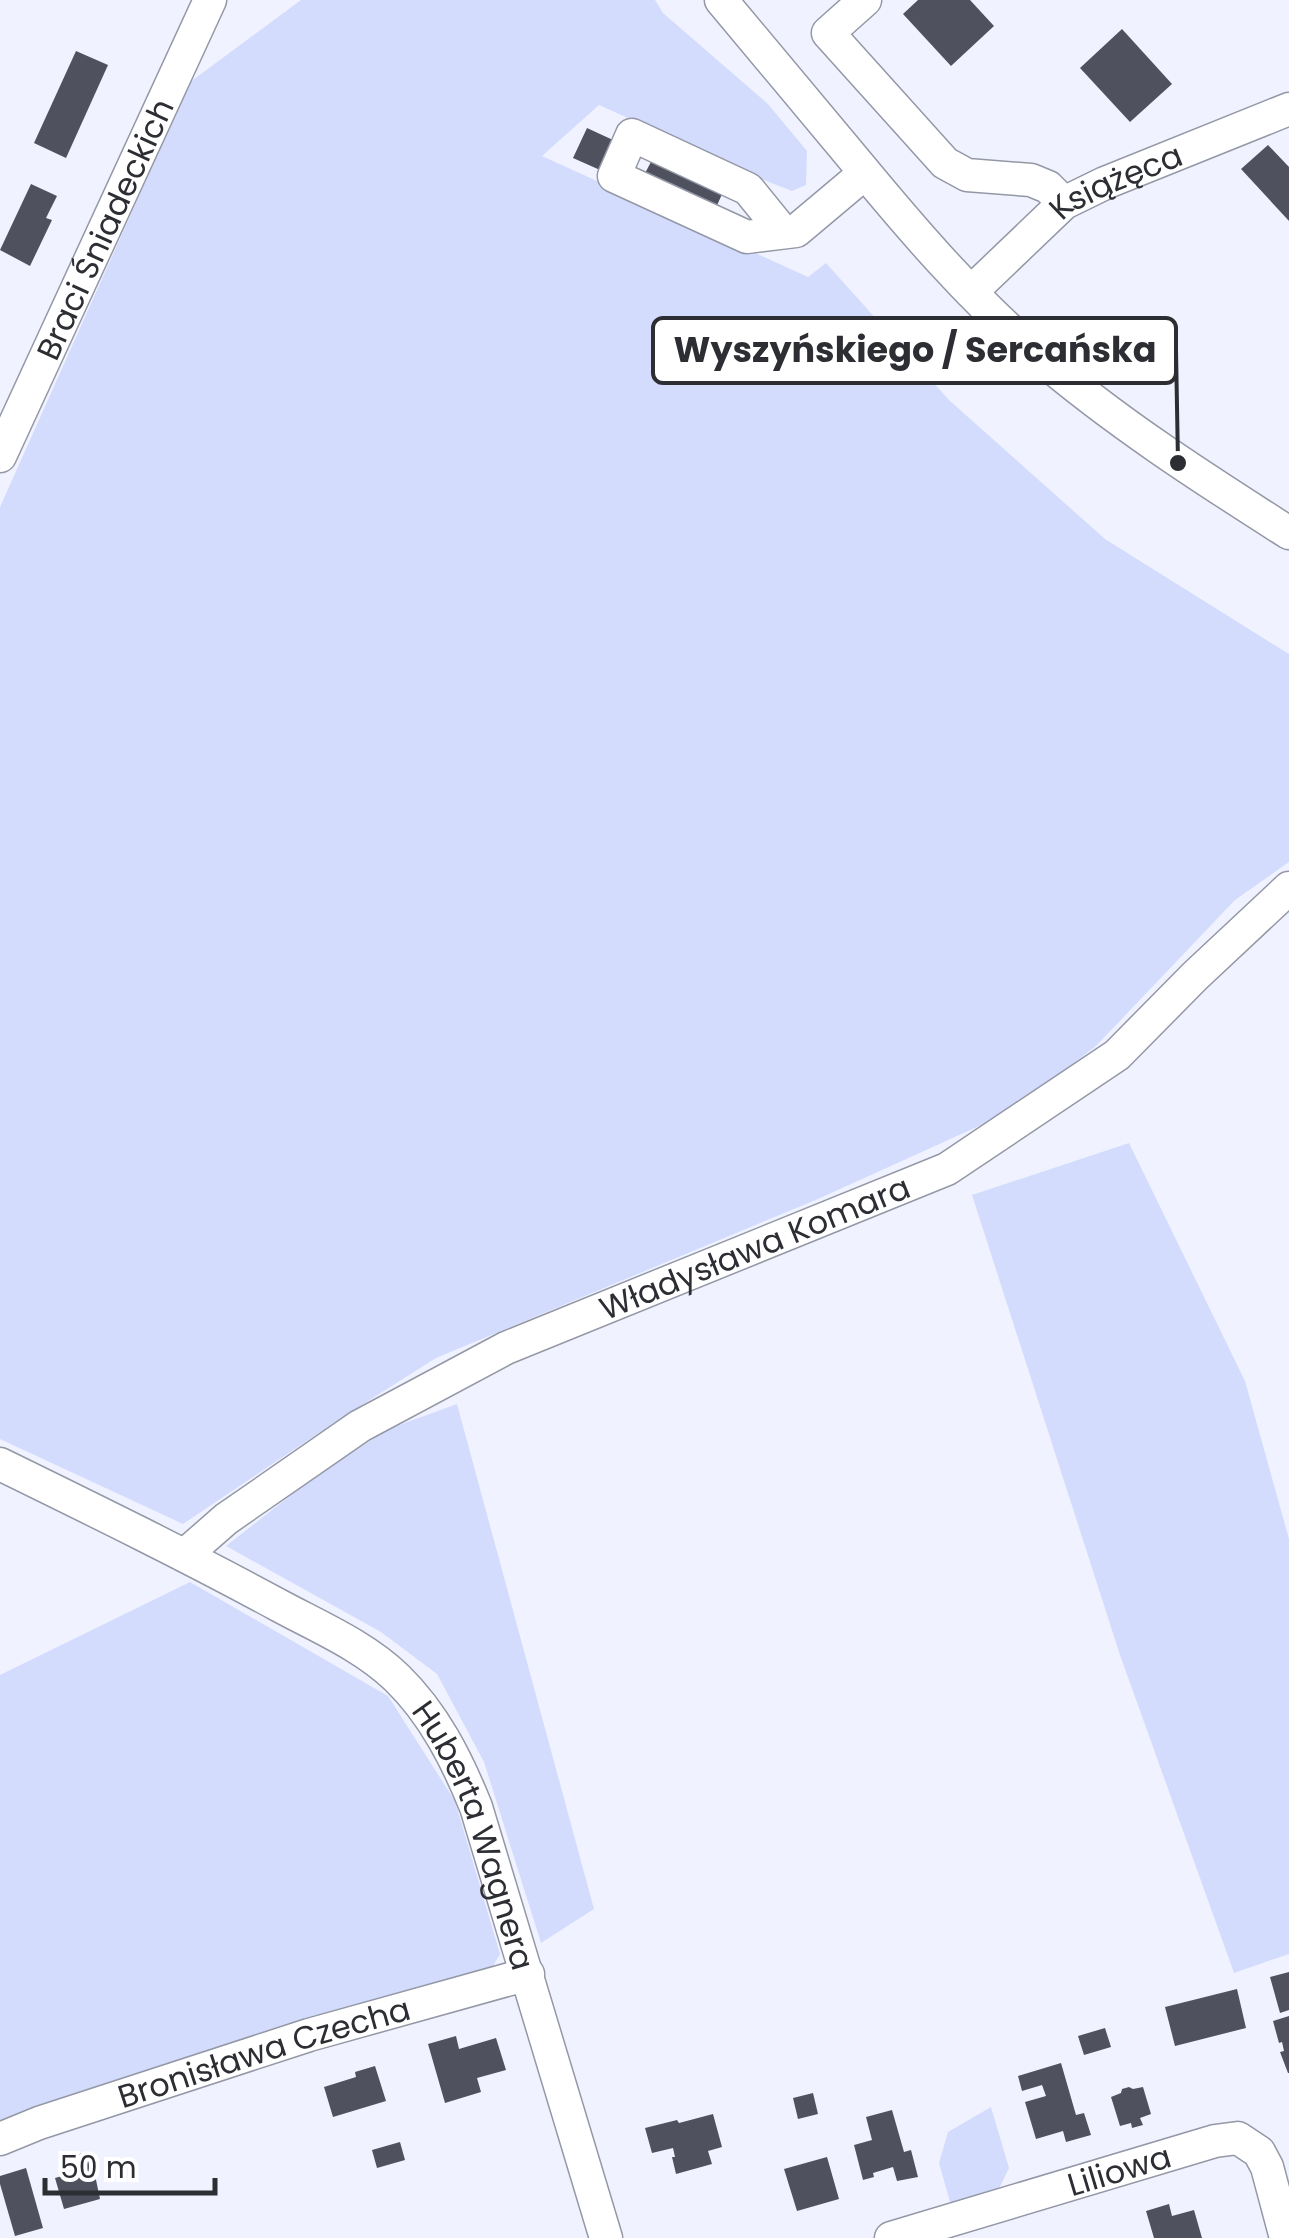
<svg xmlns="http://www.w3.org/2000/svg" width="1289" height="2238" font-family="Poppins,sans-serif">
  <rect width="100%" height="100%" fill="#f0f3ff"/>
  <g fill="#d4dcfd">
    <path d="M 301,0 L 655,0 L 663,13 L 768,104 L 807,151 L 806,185 L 792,191 L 746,173 L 730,164 L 599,105 L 542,156 L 808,277 L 826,263 L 949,400 L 1105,539 L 1289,654 L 1289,862 L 1235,900 L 1096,1046 L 1010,1112 L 818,1199 L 436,1358 L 335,1422 L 183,1524 L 0,1439 L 0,507 L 190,82 Z"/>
    <path d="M 1129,1143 L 1245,1381 L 1289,1539 L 1289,1954 L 1234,1973 L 1120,1655 L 972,1195 Z"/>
    <path d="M 457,1404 L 594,1909 L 541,1943 L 484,1762 L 437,1674 L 381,1632 L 226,1546 L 313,1478 L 388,1429 Z"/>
    <path d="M 190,1582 L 388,1696 L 455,1801 L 500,1954 L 493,1966 L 350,2006 L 0,2123 L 0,1675 Z"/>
    <path d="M 991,2107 L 1009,2168 L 996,2195 L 952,2209 L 939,2163 L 948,2132 Z"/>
  </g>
  <g fill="#4f525e">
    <path d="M 918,0 L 970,0 L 994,26 L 951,66 L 903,14 Z"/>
    <path d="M 1122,29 L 1172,84 L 1130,122 L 1080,68 Z"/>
    <path d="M 76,51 L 108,65 L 66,158 L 34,143 Z"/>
    <path d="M 587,128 L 613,140 L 600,170 L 573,158 Z"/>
    <path d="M 1268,145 L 1289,167 L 1289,221 L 1241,169 Z"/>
    <path d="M 652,160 L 723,192 L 714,212 L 642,179 Z"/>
    <path d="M 31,184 L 57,196 L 46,218 L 52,220 L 30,266 L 0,250 Z"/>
    <path d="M 1289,1972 L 1289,2010 L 1280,2013 L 1270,1977 Z"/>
    <path d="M 1237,1989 L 1246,2028 L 1175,2046 L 1165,2007 Z"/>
    <path d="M 1289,2016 L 1289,2073 L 1288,2073 L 1280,2052 L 1284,2051 L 1282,2042 L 1279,2043 L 1273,2021 Z"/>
    <path d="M 1105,2028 L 1111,2047 L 1084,2055 L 1078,2036 Z"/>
    <path d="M 456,2036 L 459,2049 L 496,2038 L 506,2070 L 477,2078 L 481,2092 L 445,2103 L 428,2044 Z"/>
    <path d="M 1061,2063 L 1076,2115 L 1084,2113 L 1091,2135 L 1066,2142 L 1063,2131 L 1036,2139 L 1025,2102 L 1046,2096 L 1042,2085 L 1022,2091 L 1018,2076 Z"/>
    <path d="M 375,2066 L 386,2101 L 333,2117 L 324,2087 L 356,2077 L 355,2072 Z"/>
    <path d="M 1129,2087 L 1133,2089 L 1143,2087 L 1151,2114 L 1140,2118 L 1143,2125 L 1132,2128 L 1131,2123 L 1120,2126 L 1111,2097 L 1121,2093 L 1122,2089 Z"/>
    <path d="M 813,2093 L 818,2114 L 798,2119 L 793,2098 Z"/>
    <path d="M 892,2110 L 904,2152 L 911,2150 L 918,2177 L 897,2181 L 893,2167 L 873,2173 L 874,2177 L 863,2180 L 854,2145 L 872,2140 L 866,2117 Z"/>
    <path d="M 713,2114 L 722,2147 L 708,2151 L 712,2164 L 676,2174 L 672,2157 L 675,2157 L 673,2148 L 652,2153 L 645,2128 L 677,2120 L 679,2123 Z"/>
    <path d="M 400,2142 L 405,2160 L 377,2168 L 372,2150 Z"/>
    <path d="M 90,2151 L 100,2199 L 64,2209 L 55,2178 L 72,2173 L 68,2157 Z"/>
    <path d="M 827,2157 L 839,2199 L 797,2211 L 784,2169 Z"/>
    <path d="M 26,2168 L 43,2228 L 15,2236 L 0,2184 L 0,2176 Z"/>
    <path d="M 1169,2204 L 1172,2216 L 1194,2210 L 1202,2238 L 1154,2238 L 1146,2211 Z"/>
  </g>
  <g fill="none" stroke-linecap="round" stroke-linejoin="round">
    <defs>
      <g id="minor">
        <path d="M 721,0 C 765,53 809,106 853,158 C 910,227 967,294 1035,353 C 1114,421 1201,477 1289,533"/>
        <path d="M 865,0 L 828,33 L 945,163 L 967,175 L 1031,180 L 1048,187 L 1064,203"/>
        <path d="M 783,232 L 748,189 L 632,135 L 614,176 L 747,237 L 796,231 L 865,173"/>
        <path id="s1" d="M 971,292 L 1064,203 L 1105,183 L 1289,109"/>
        <path id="s2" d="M 0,456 L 210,0"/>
        <path id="s3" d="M 0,1464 C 94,1510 188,1556 280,1606 C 319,1627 364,1646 397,1678 C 434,1714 457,1760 476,1807 L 606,2238"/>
        <path id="s4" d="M 186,1554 L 226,1519 L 360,1426 L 506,1348 L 947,1169 L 1117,1055 L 1195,976 L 1289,888"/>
        <path id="s5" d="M 0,2139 L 39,2123 L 309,2035 L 528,1974"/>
        <path id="s6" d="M 891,2238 L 1215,2141 L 1238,2138 L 1259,2152 L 1267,2167 L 1286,2238"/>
      </g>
    </defs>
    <use href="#minor" stroke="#9498a6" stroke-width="35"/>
    <use href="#minor" stroke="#fff" stroke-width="32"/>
  </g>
  <g text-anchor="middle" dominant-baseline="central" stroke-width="10" stroke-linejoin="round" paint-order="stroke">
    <g font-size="32" fill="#2c2e33" stroke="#fff">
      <text stroke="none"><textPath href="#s1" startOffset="185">Książęca</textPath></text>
      <text stroke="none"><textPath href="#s2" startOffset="250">Braci Śniadeckich</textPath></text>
      <text stroke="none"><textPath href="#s4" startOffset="650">Władysława Komara</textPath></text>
      <text stroke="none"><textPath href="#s3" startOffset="630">Huberta Wagnera</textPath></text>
      <text stroke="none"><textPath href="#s5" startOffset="278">Bronisława Czecha</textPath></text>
      <text stroke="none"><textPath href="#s6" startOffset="238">Liliowa</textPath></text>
    </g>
  </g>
  <path fill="none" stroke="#2c2e33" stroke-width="4" d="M1178 463L1176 350"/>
  <circle fill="#2c2e33" stroke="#fff" stroke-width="4" cx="1178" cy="463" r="10"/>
  <rect fill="#fff" stroke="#2c2e33" stroke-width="4" x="653" y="318" width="523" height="65" rx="10"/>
  <g font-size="35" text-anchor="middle" font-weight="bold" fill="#2c2e33">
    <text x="915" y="362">Wyszyńskiego / Sercańska</text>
  </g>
  <path d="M45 2178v15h170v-15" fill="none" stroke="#2c2e33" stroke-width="5"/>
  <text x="60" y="2178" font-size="30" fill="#2c2e33" stroke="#ffffff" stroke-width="8" paint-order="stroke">50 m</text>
</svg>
